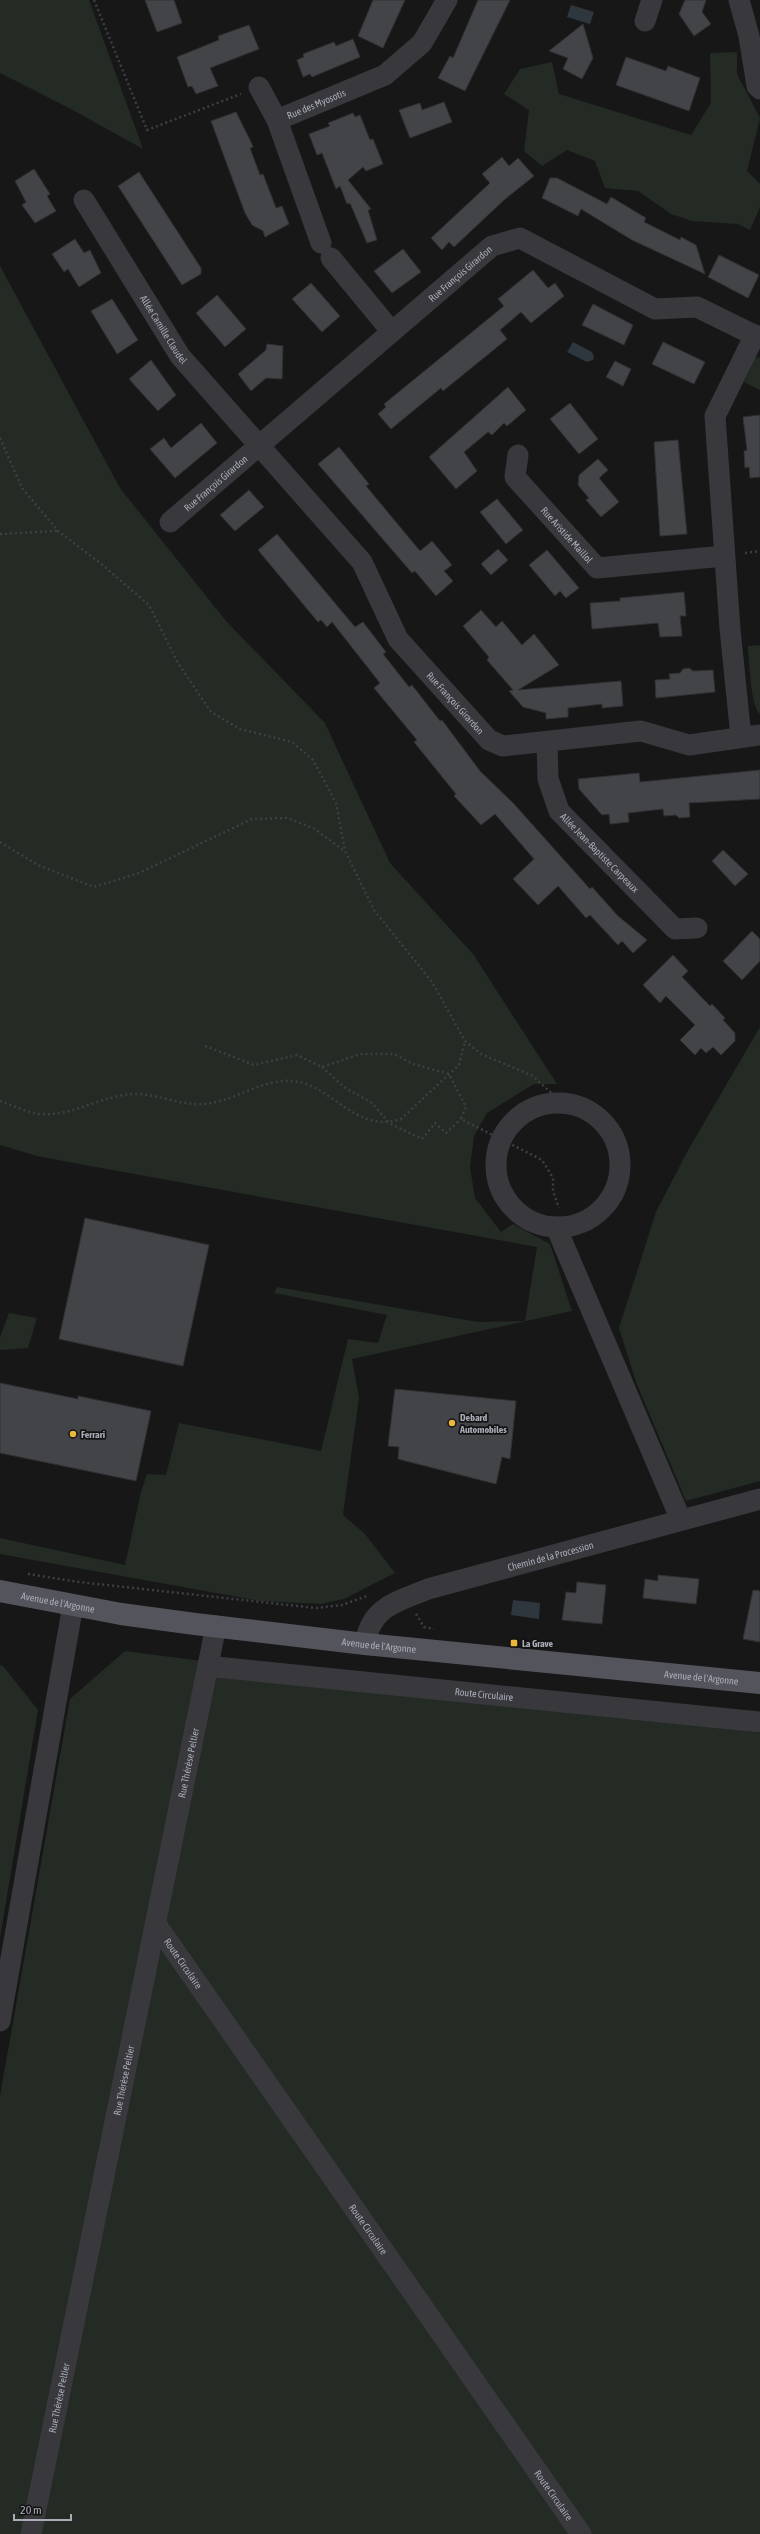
<svg xmlns="http://www.w3.org/2000/svg" width="760" height="2534" font-family="'Asap Condensed',sans-serif">
  <rect width="100%" height="100%" fill="#171718"/>
  <g fill="#232b24">
    <path d="M 0,0 L 89,0 L 143,149 L 69,108 L 0,73 Z"/>
    <path d="M 737,52 L 737,74 L 760,118 L 747,171 L 760,184 L 760,207 L 750,230 L 738,224 L 692,221 L 671,214 L 638,191 L 605,188 L 595,161 L 567,150 L 542,166 L 524,151 L 529,110 L 504,94 L 520,69 L 552,62 L 559,94 L 691,135 L 711,103 L 710,53 Z"/>
    <path d="M 0,266 L 120,488 L 226,621 L 325,723 L 390,863 L 473,954 L 557,1084 L 534,1084 L 487,1113 L 474,1136 L 470,1167 L 475,1198 L 501,1232 L 513,1224 L 550,1244 L 572,1311 L 352,1359 L 359,1398 L 343,1515 L 365,1534 L 395,1573 L 344,1599 L 321,1604 L 260,1601 L 0,1554 L 0,1538 L 125,1565 L 141,1492 L 147,1474 L 166,1475 L 179,1423 L 321,1451 L 348,1339 L 378,1343 L 387,1315 L 274,1293 L 277,1287 L 478,1322 L 525,1321 L 537,1247 L 90,1166 L 37,1156 L 0,1145 Z"/>
    <path d="M 760,357 L 760,390 L 744,382 L 755,358 Z"/>
    <path d="M 760,645 L 760,714 C 750,705 750,665 748,651 L 748,646 Z"/>
    <path d="M 760,1027 L 760,1481 L 686,1501 L 636,1382 L 619,1328 L 656,1212 L 687,1152 Z"/>
    <path d="M 9,1313 L 37,1318 L 28,1348 L 0,1350 L 0,1337 Z"/>
    <path d="M 125,1651 L 760,1733 L 760,2534 L 0,2534 L 0,2096 L 70,1699 Z"/>
    <path d="M 0,1665 L 3,1666 L 38,1710 L 0,1938 Z"/>
  </g>
  <g fill="#2f373e">
    <path d="M 571,5 L 594,12 L 590,24 L 567,17 Z"/>
    <path d="M 573,342 L 592,352 L 594,357 L 593,360 L 587,362 L 567,352 Z"/>
    <path d="M 513,1600 L 540,1603 L 539,1619 L 511,1615 Z"/>
  </g>
  <g fill="#434448" stroke="#313134">
    <path d="M 145,0 L 174,0 L 182,23 L 157,32 Z"/>
    <path d="M 373,0 L 405,0 L 383,48 L 358,36 Z"/>
    <path d="M 478,0 L 510,0 L 465,91 L 438,78 L 450,56 L 453,58 Z"/>
    <path d="M 685,0 L 706,0 L 702,12 L 711,24 L 694,36 L 679,14 Z"/>
    <path d="M 583,24 L 593,58 L 582,79 L 563,69 L 568,58 L 549,51 Z"/>
    <path d="M 249,25 L 259,49 L 210,68 L 218,86 L 196,94 L 192,86 L 188,87 L 177,57 L 219,40 L 218,36 Z"/>
    <path d="M 353,39 L 360,57 L 312,77 L 310,74 L 303,77 L 297,60 L 304,57 L 303,54 L 334,42 L 336,46 Z"/>
    <path d="M 626,57 L 666,71 L 668,66 L 700,78 L 689,111 L 616,85 Z"/>
    <path d="M 444,102 L 452,122 L 410,138 L 399,110 L 420,103 L 422,110 Z"/>
    <path d="M 236,112 L 250,140 L 253,147 L 250,148 L 260,175 L 263,174 L 276,208 L 282,206 L 289,224 L 265,237 L 263,231 L 252,225 L 245,213 L 211,121 Z"/>
    <path d="M 353,113 L 355,117 L 360,115 L 370,140 L 373,139 L 383,164 L 366,171 L 363,167 L 348,180 L 371,209 L 368,210 L 377,240 L 367,243 L 350,203 L 347,204 L 340,186 L 336,189 L 322,153 L 317,155 L 309,134 L 330,126 L 328,123 Z"/>
    <path d="M 502,157 L 509,166 L 518,158 L 534,176 L 504,200 L 454,247 L 449,242 L 442,250 L 431,238 L 490,183 L 482,174 Z"/>
    <path d="M 34,169 L 50,194 L 47,196 L 56,211 L 35,223 L 22,205 L 26,202 L 15,181 Z"/>
    <path d="M 139,172 L 201,268 L 201,274 L 182,285 L 118,186 Z"/>
    <path d="M 550,178 L 557,178 L 607,204 L 611,197 L 646,218 L 644,222 L 680,240 L 681,237 L 696,245 L 705,274 L 632,240 L 581,209 L 578,216 L 542,198 Z"/>
    <path d="M 75,239 L 84,253 L 90,250 L 101,273 L 79,287 L 68,269 L 64,272 L 52,254 Z"/>
    <path d="M 403,249 L 421,272 L 392,293 L 374,271 Z"/>
    <path d="M 719,255 L 759,275 L 748,298 L 708,277 Z"/>
    <path d="M 533,270 L 548,288 L 555,283 L 564,296 L 531,323 L 521,312 L 500,330 L 507,339 L 443,391 L 441,388 L 391,429 L 378,414 L 386,407 L 384,404 L 504,306 L 498,299 Z"/>
    <path d="M 311,283 L 340,316 L 322,332 L 292,299 Z"/>
    <path d="M 217,295 L 246,329 L 225,347 L 196,313 Z"/>
    <path d="M 112,299 L 138,340 L 117,354 L 91,311 Z"/>
    <path d="M 593,304 L 633,325 L 624,345 L 582,325 Z"/>
    <path d="M 663,342 L 705,362 L 694,384 L 652,364 Z"/>
    <path d="M 267,344 L 283,346 L 282,379 L 266,378 L 251,391 L 238,374 L 266,350 Z"/>
    <path d="M 151,360 L 176,395 L 158,411 L 129,379 Z"/>
    <path d="M 615,361 L 631,369 L 623,386 L 606,377 Z"/>
    <path d="M 508,387 L 526,410 L 507,426 L 504,423 L 492,435 L 488,432 L 464,452 L 477,471 L 456,489 L 429,457 Z"/>
    <path d="M 570,403 L 598,439 L 579,454 L 550,419 Z"/>
    <path d="M 760,415 L 760,477 L 750,478 L 749,467 L 745,468 L 744,451 L 747,450 L 743,417 Z"/>
    <path d="M 201,423 L 217,443 L 175,478 L 150,449 L 164,438 L 171,448 Z"/>
    <path d="M 678,440 L 687,534 L 660,536 L 654,442 Z"/>
    <path d="M 339,447 L 369,484 L 366,486 L 420,551 L 432,541 L 452,565 L 444,571 L 453,581 L 436,596 L 415,571 L 412,573 L 318,464 Z"/>
    <path d="M 598,459 L 608,470 L 599,478 L 619,502 L 601,517 L 586,500 L 589,498 L 578,485 L 579,475 Z"/>
    <path d="M 249,490 L 264,507 L 235,531 L 220,515 Z"/>
    <path d="M 497,499 L 523,530 L 506,544 L 480,512 Z"/>
    <path d="M 277,534 L 355,627 L 363,622 L 386,652 L 383,654 L 409,687 L 412,685 L 440,721 L 442,720 L 480,771 L 514,804 L 590,889 L 592,887 L 618,916 L 647,940 L 633,953 L 622,941 L 618,945 L 590,915 L 586,918 L 558,886 L 538,905 L 513,879 L 534,859 L 495,814 L 481,825 L 454,796 L 456,794 L 414,742 L 417,740 L 374,688 L 380,683 L 332,622 L 327,627 L 321,620 L 318,622 L 258,550 Z"/>
    <path d="M 498,549 L 508,560 L 491,575 L 481,564 Z"/>
    <path d="M 547,550 L 579,588 L 566,598 L 560,591 L 555,596 L 529,565 Z"/>
    <path d="M 684,592 L 686,616 L 680,616 L 682,636 L 660,637 L 658,623 L 592,629 L 590,603 L 620,601 L 620,598 Z"/>
    <path d="M 481,610 L 496,627 L 502,621 L 522,645 L 534,634 L 559,665 L 518,690 L 621,681 L 623,706 L 602,708 L 602,704 L 568,708 L 568,717 L 546,719 L 546,713 L 523,707 L 509,691 L 513,690 L 487,660 L 489,657 L 463,626 Z"/>
    <path d="M 689,668 L 693,671 L 713,670 L 715,692 L 656,698 L 655,680 L 670,679 L 669,674 L 680,673 L 683,669 Z"/>
    <path d="M 760,770 L 760,799 L 689,803 L 690,817 L 679,818 L 676,815 L 664,816 L 663,809 L 628,813 L 629,822 L 610,824 L 609,814 L 602,815 L 579,789 L 578,779 L 639,773 L 640,782 Z"/>
    <path d="M 723,850 L 748,874 L 735,886 L 712,861 Z"/>
    <path d="M 752,931 L 760,939 L 760,961 L 742,980 L 723,961 Z"/>
    <path d="M 673,955 L 688,971 L 682,977 L 710,1006 L 712,1004 L 725,1018 L 723,1020 L 735,1033 L 735,1041 L 721,1055 L 713,1047 L 706,1053 L 701,1048 L 695,1055 L 680,1040 L 695,1025 L 666,996 L 660,1003 L 643,985 Z"/>
    <path d="M 85,1218 L 209,1245 L 183,1366 L 59,1339 Z"/>
    <path d="M 0,1383 L 78,1399 L 78,1396 L 151,1411 L 136,1481 L 0,1453 Z"/>
    <path d="M 395,1389 L 516,1401 L 510,1459 L 502,1457 L 496,1484 L 398,1459 L 399,1447 L 388,1446 Z"/>
    <path d="M 658,1575 L 699,1579 L 696,1604 L 643,1598 L 645,1579 L 658,1581 Z"/>
    <path d="M 577,1582 L 606,1585 L 602,1624 L 562,1620 L 566,1592 L 576,1593 Z"/>
    <path d="M 753,1590 L 760,1591 L 760,1642 L 743,1639 Z"/>
  </g>
  <g fill="none" stroke-linecap="round" stroke-linejoin="round">
    <g stroke="#3e3f44" stroke-width="2.5" stroke-dasharray="2 3" stroke-linecap="butt">
      <path d="M 94,0 L 147,130 L 241,94"/>
      <path d="M 0,438 L 22,488 L 58,531 L 99,562 L 149,605 L 178,663 L 211,712 L 240,729 L 292,742 L 313,760 L 336,803 L 345,851 L 374,910 L 432,982 L 465,1041 L 481,1054 L 533,1076 L 562,1103"/>
      <path d="M 0,534 L 57,531"/>
      <path d="M 745,553 L 760,551"/>
      <path d="M 0,842 L 38,865 L 94,887 L 139,873 L 252,819 L 288,818 L 315,829 L 344,851"/>
      <path d="M 205,1046 L 254,1065 L 297,1055 L 322,1067 L 360,1054 L 394,1054 L 413,1064 L 449,1074 L 466,1107 L 461,1119 L 542,1160 L 553,1178 L 553,1191 L 559,1208"/>
      <path d="M 322,1067 L 344,1087 L 372,1103 L 389,1123 L 422,1139 L 435,1123 L 446,1133 L 461,1119"/>
      <path d="M 0,1101 C 13,1105 27,1113 41,1114 C 74,1117 105,1093 138,1094 C 160,1095 183,1106 204,1104 C 231,1102 256,1083 283,1081 C 330,1077 351,1135 401,1119 L 459,1065 L 465,1041"/>
      <path d="M 28,1574 L 79,1582 L 316,1608 L 342,1605 L 367,1596"/>
      <path d="M 416,1614 L 424,1627 L 434,1629"/>
    </g>
    <g stroke="#38383d" stroke-width="21">
      <path d="M 739,0 L 749,36 L 757,86 L 760,89"/>
      <path d="M 645,21 L 652,0"/>
      <path d="M 259,87 L 277,120"/>
      <path id="s1" d="M 84,200 L 180,356 L 362,562 L 398,639 L 489,740 L 503,746 L 641,731 L 689,745 L 760,735"/>
      <path id="s2" d="M 321,243 L 277,120 L 385,75 L 422,43 L 447,0"/>
      <path d="M 331,258 L 392,332"/>
      <path id="s3" d="M 518,455 L 515,477 L 597,568 L 724,556"/>
      <path id="s4" d="M 170,522 L 492,246 L 520,238 L 655,309 L 697,307 L 760,338"/>
      <path d="M 741,737 L 730,629 L 715,416 L 755,335"/>
      <path id="s5" d="M 547,742 L 548,779 L 559,811 L 675,929 L 697,928"/>
      <circle cx="558" cy="1165" r="62"/>
      <path d="M 556,1227 L 681,1520"/>
      <path id="s6" d="M 365,1644 C 371,1606 397,1602 428,1589 L 760,1499"/>
      <path id="s7" d="M 209,1662 L 216,1667 L 760,1722"/>
      <path id="s8" d="M 156,1924 L 581,2534"/>
      <path d="M 0,2021 L 73,1605"/>
      <path id="s9" d="M 31,2534 L 216,1626"/>
    </g>
    <path stroke="#54555c" stroke-width="22" id="s10" d="M 0,1591 L 121,1614 L 195,1624 L 365,1644 L 760,1683"/>
  </g>
  <g fill="#ecb83b" stroke="#121213" stroke-width="1.5">
    <circle cx="452" cy="1423" r="4"/>
    <circle cx="73" cy="1434" r="4"/>
    <rect x="510" y="1639" width="8" height="8" rx="2"/>
  </g>
  <g text-anchor="middle" dominant-baseline="central" stroke-width="3.5" stroke-linejoin="round" paint-order="stroke">
    <g font-size="10" fill="#a9adb8" stroke="#121213">
      <text stroke="none"><textPath href="#s2" startOffset="173">Rue des Myosotis</textPath></text>
      <text stroke="none"><textPath href="#s4" startOffset="382">Rue François Girardon</textPath></text>
      <text stroke="none"><textPath href="#s1" startOffset="152">Allée Camille Claudel</textPath></text>
      <text stroke="none"><textPath href="#s4" startOffset="60">Rue François Girardon</textPath></text>
      <text stroke="none"><textPath href="#s3" startOffset="100">Rue Aristide Maillol</textPath></text>
      <text stroke="none"><textPath href="#s1" startOffset="629">Rue François Girardon</textPath></text>
      <text stroke="none"><textPath href="#s5" startOffset="129">Allée Jean-Baptiste Carpeaux</textPath></text>
      <text stroke="none"><textPath href="#s6" startOffset="216">Chemin de la Procession</textPath></text>
      <text stroke="none"><textPath href="#s10" startOffset="59">Avenue de l'Argonne</textPath></text>
      <text stroke="none"><textPath href="#s10" startOffset="383">Avenue de l'Argonne</textPath></text>
      <text stroke="none"><textPath href="#s10" startOffset="707">Avenue de l'Argonne</textPath></text>
      <text stroke="none"><textPath href="#s7" startOffset="278">Route Circulaire</textPath></text>
      <text stroke="none"><textPath href="#s9" startOffset="787">Rue Thérèse Peltier</textPath></text>
      <text stroke="none"><textPath href="#s8" startOffset="48">Route Circulaire</textPath></text>
      <text stroke="none"><textPath href="#s9" startOffset="463">Rue Thérèse Peltier</textPath></text>
      <text stroke="none"><textPath href="#s8" startOffset="372">Route Circulaire</textPath></text>
      <text stroke="none"><textPath href="#s9" startOffset="139">Rue Thérèse Peltier</textPath></text>
      <text stroke="none"><textPath href="#s8" startOffset="696">Route Circulaire</textPath></text>
    </g>
    <g font-size="10" font-weight="bold" fill="#a9adb8" stroke="#121213" text-anchor="start">
      <text x="460" y="1417">Debard<tspan x="460" dy="12">Automobiles</tspan></text>
      <text x="81" y="1434">Ferrari</text>
      <text x="522" y="1643">La Grave</text>
    </g>
  </g>
  <path d="M14 2514v6h57v-6" fill="none" stroke="#a9adb8" stroke-width="2"/>
  <text x="20" y="2514" font-size="12" fill="#a9adb8" stroke="#121213" stroke-width="3" paint-order="stroke">20 m</text>
</svg>
